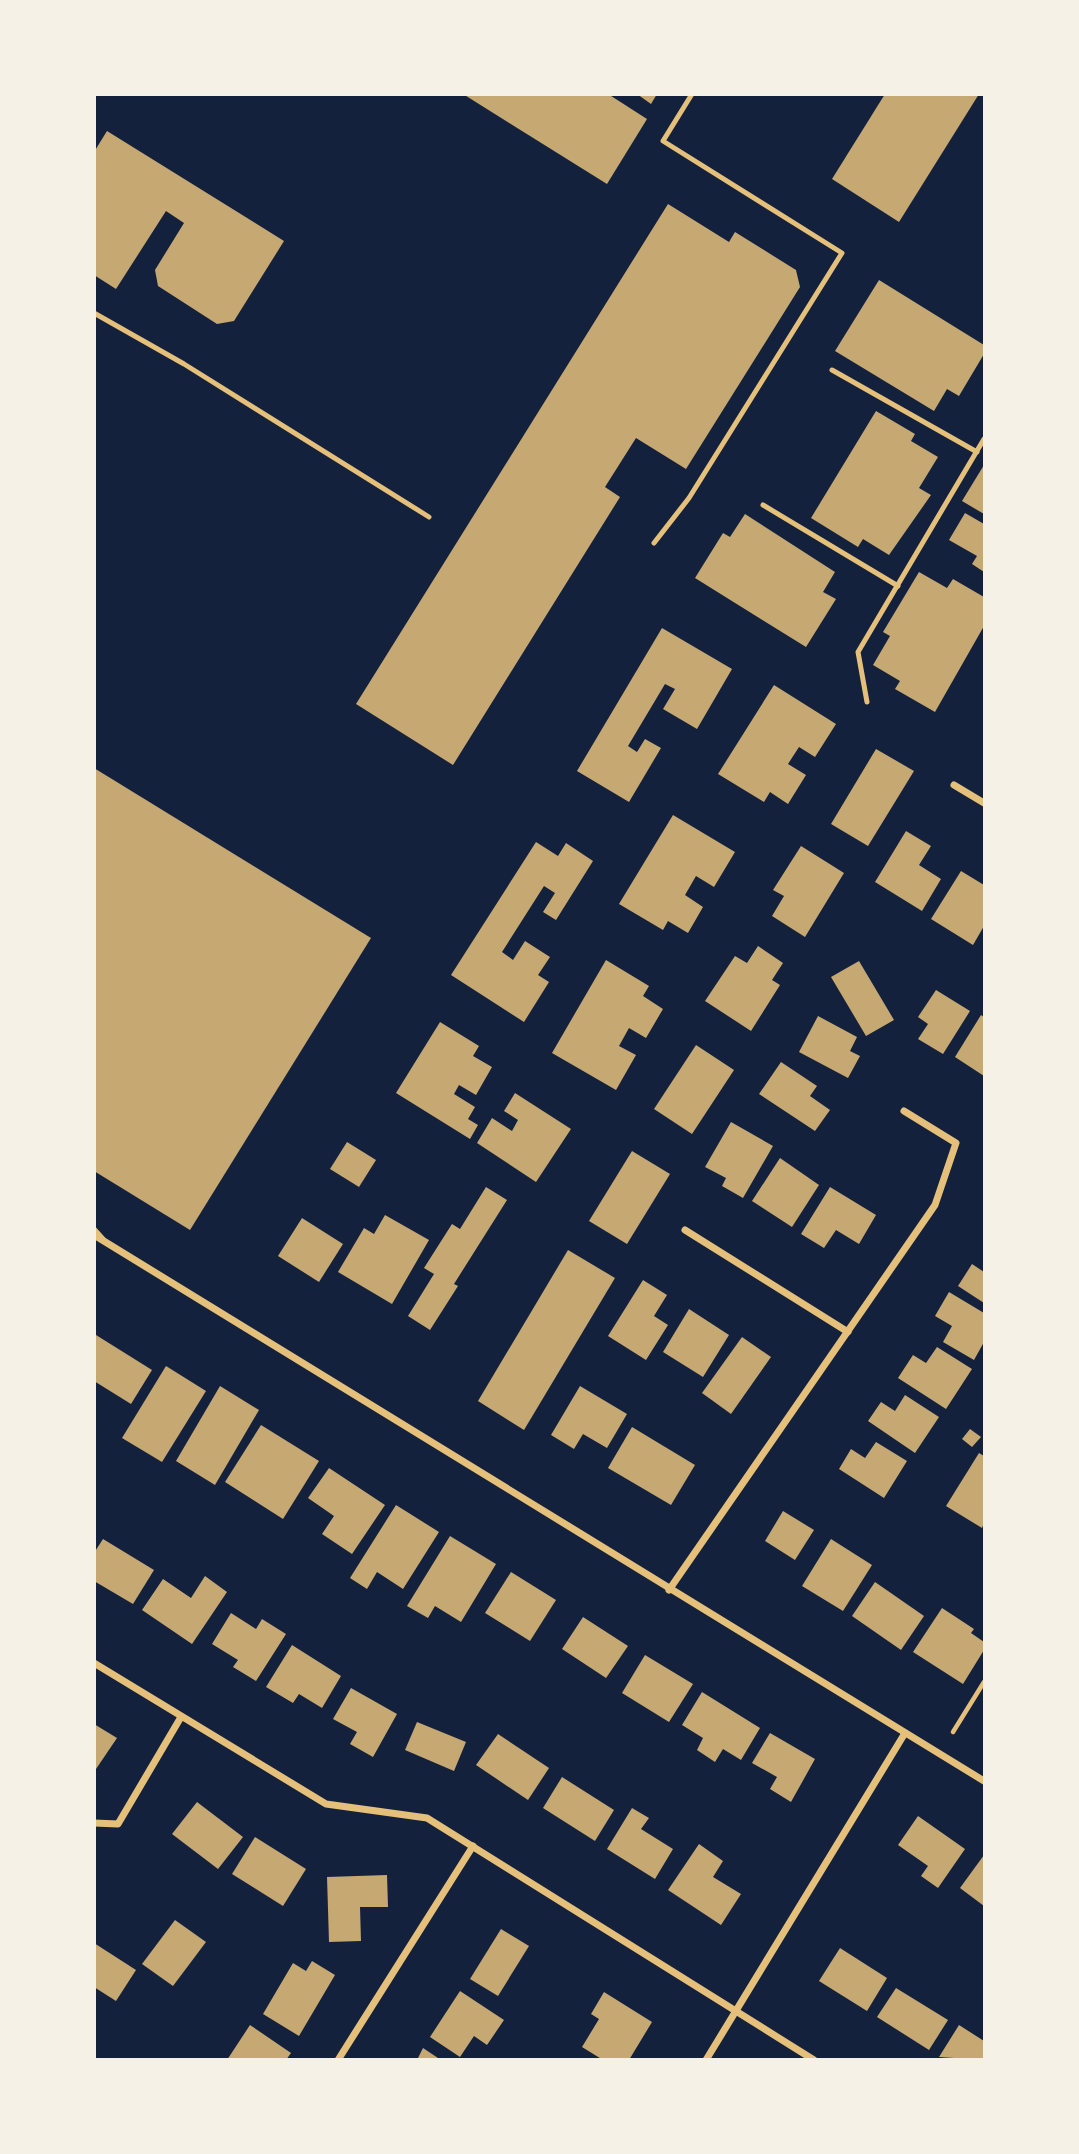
<svg xmlns="http://www.w3.org/2000/svg" width="1079" height="2154" font-family="Merriweather,serif">
  <rect width="100%" height="100%" fill="#14213d"/>
  <g fill="#c6a872">
    <path d="M 463,94 L 608,94 L 647,119 L 607,184 Z"/>
    <path d="M 637,94 L 657,94 L 651,104 Z"/>
    <path d="M 885,94 L 979,94 L 899,222 L 832,179 Z"/>
    <path d="M 107,131 L 284,241 L 234,321 L 217,324 L 158,286 L 155,270 L 184,223 L 166,211 L 116,289 L 94,275 L 94,152 Z"/>
    <path d="M 668,204 L 729,242 L 735,232 L 796,270 L 800,287 L 686,469 L 636,438 L 605,487 L 620,497 L 453,765 L 356,704 Z"/>
    <path d="M 879,280 L 984,345 L 984,354 L 959,396 L 947,389 L 934,411 L 835,351 Z"/>
    <path d="M 876,411 L 915,434 L 911,441 L 938,457 L 919,488 L 931,495 L 889,555 L 863,539 L 858,547 L 811,518 Z"/>
    <path d="M 984,465 L 984,514 L 962,501 Z"/>
    <path d="M 965,513 L 984,524 L 984,572 L 972,564 L 977,556 L 949,540 Z"/>
    <path d="M 745,514 L 835,572 L 823,592 L 836,599 L 806,647 L 695,578 L 723,533 L 730,537 Z"/>
    <path d="M 919,572 L 947,588 L 953,579 L 984,597 L 984,626 L 935,712 L 895,689 L 900,681 L 873,665 L 890,636 L 883,632 Z"/>
    <path d="M 662,628 L 732,669 L 697,729 L 663,709 L 675,689 L 665,684 L 628,746 L 637,752 L 645,739 L 661,748 L 629,802 L 577,771 Z"/>
    <path d="M 774,685 L 836,724 L 815,757 L 799,747 L 788,764 L 806,775 L 788,804 L 770,792 L 764,802 L 718,774 Z"/>
    <path d="M 876,749 L 914,771 L 868,846 L 831,824 Z"/>
    <path d="M 94,768 L 371,938 L 190,1230 L 94,1171 Z"/>
    <path d="M 673,815 L 735,852 L 714,887 L 696,876 L 685,895 L 703,907 L 688,933 L 668,921 L 663,930 L 619,904 Z"/>
    <path d="M 906,831 L 931,846 L 919,865 L 941,879 L 922,911 L 875,882 Z"/>
    <path d="M 536,842 L 558,856 L 566,843 L 593,861 L 556,920 L 543,912 L 555,893 L 544,886 L 502,952 L 513,960 L 525,941 L 550,957 L 538,975 L 549,982 L 524,1022 L 451,975 Z"/>
    <path d="M 801,846 L 844,873 L 805,937 L 772,916 L 784,896 L 773,890 Z"/>
    <path d="M 961,871 L 984,885 L 984,926 L 973,945 L 931,919 Z"/>
    <path d="M 758,946 L 783,963 L 772,980 L 780,985 L 751,1031 L 705,1001 L 735,956 L 747,963 Z"/>
    <path d="M 606,960 L 649,986 L 643,996 L 663,1009 L 646,1038 L 629,1028 L 619,1046 L 636,1055 L 616,1090 L 552,1053 Z"/>
    <path d="M 859,961 L 894,1020 L 866,1036 L 831,977 Z"/>
    <path d="M 936,990 L 970,1011 L 943,1054 L 918,1039 L 928,1024 L 918,1017 Z"/>
    <path d="M 981,1015 L 984,1017 L 984,1076 L 955,1057 Z"/>
    <path d="M 818,1016 L 857,1037 L 850,1051 L 860,1056 L 848,1078 L 799,1052 Z"/>
    <path d="M 440,1022 L 479,1046 L 473,1056 L 492,1067 L 476,1095 L 459,1085 L 454,1094 L 475,1107 L 468,1119 L 478,1125 L 470,1139 L 396,1093 Z"/>
    <path d="M 696,1045 L 734,1070 L 692,1134 L 654,1109 Z"/>
    <path d="M 781,1062 L 817,1086 L 810,1096 L 830,1110 L 815,1131 L 759,1094 Z"/>
    <path d="M 515,1093 L 571,1129 L 536,1182 L 477,1143 L 492,1118 L 512,1131 L 518,1120 L 504,1111 Z"/>
    <path d="M 731,1122 L 773,1146 L 743,1198 L 722,1186 L 726,1178 L 705,1167 Z"/>
    <path d="M 347,1142 L 376,1160 L 359,1187 L 330,1169 Z"/>
    <path d="M 632,1151 L 670,1174 L 627,1244 L 589,1221 Z"/>
    <path d="M 780,1158 L 819,1185 L 792,1227 L 752,1201 Z"/>
    <path d="M 486,1187 L 507,1200 L 454,1284 L 458,1286 L 430,1330 L 408,1316 L 434,1274 L 424,1268 L 452,1224 L 460,1229 Z"/>
    <path d="M 830,1187 L 876,1215 L 859,1244 L 836,1230 L 824,1248 L 801,1234 Z"/>
    <path d="M 385,1215 L 429,1240 L 392,1304 L 338,1272 L 364,1228 L 374,1234 Z"/>
    <path d="M 302,1218 L 343,1244 L 319,1282 L 278,1256 Z"/>
    <path d="M 568,1250 L 615,1278 L 524,1430 L 478,1401 Z"/>
    <path d="M 972,1264 L 984,1272 L 984,1303 L 958,1286 Z"/>
    <path d="M 643,1280 L 667,1295 L 654,1316 L 668,1325 L 646,1360 L 608,1336 Z"/>
    <path d="M 949,1292 L 984,1313 L 984,1342 L 974,1360 L 943,1342 L 952,1326 L 935,1316 Z"/>
    <path d="M 689,1309 L 729,1335 L 703,1377 L 663,1352 Z"/>
    <path d="M 96,1335 L 152,1370 L 131,1404 L 94,1381 Z"/>
    <path d="M 742,1337 L 771,1357 L 731,1414 L 702,1393 Z"/>
    <path d="M 937,1347 L 972,1369 L 946,1409 L 898,1378 L 913,1355 L 926,1363 Z"/>
    <path d="M 166,1366 L 206,1391 L 162,1462 L 122,1438 Z"/>
    <path d="M 220,1386 L 259,1410 L 215,1485 L 176,1461 Z"/>
    <path d="M 580,1386 L 627,1414 L 607,1448 L 583,1434 L 574,1449 L 551,1435 Z"/>
    <path d="M 905,1395 L 939,1417 L 915,1453 L 868,1421 L 881,1402 L 895,1411 Z"/>
    <path d="M 261,1425 L 319,1461 L 283,1519 L 225,1482 Z"/>
    <path d="M 632,1427 L 695,1465 L 671,1505 L 608,1468 Z"/>
    <path d="M 970,1429 L 981,1437 L 972,1447 L 962,1439 Z"/>
    <path d="M 876,1442 L 907,1461 L 884,1498 L 839,1469 L 851,1449 L 865,1458 Z"/>
    <path d="M 979,1453 L 984,1456 L 984,1523 L 982,1528 L 946,1506 Z"/>
    <path d="M 329,1468 L 385,1505 L 352,1554 L 322,1534 L 334,1516 L 308,1498 Z"/>
    <path d="M 396,1505 L 439,1532 L 403,1589 L 377,1572 L 367,1589 L 350,1578 Z"/>
    <path d="M 783,1511 L 814,1530 L 795,1560 L 765,1541 Z"/>
    <path d="M 450,1536 L 496,1564 L 461,1622 L 435,1606 L 428,1618 L 407,1606 Z"/>
    <path d="M 103,1539 L 154,1570 L 133,1604 L 94,1581 L 94,1553 Z"/>
    <path d="M 831,1539 L 872,1565 L 843,1611 L 802,1586 Z"/>
    <path d="M 511,1572 L 556,1600 L 530,1641 L 485,1613 Z"/>
    <path d="M 205,1576 L 227,1592 L 192,1644 L 142,1610 L 163,1579 L 191,1598 Z"/>
    <path d="M 875,1582 L 924,1616 L 901,1650 L 852,1616 Z"/>
    <path d="M 942,1608 L 974,1629 L 971,1633 L 984,1642 L 984,1650 L 963,1684 L 913,1652 Z"/>
    <path d="M 231,1613 L 256,1629 L 262,1619 L 286,1634 L 256,1681 L 233,1667 L 238,1660 L 212,1644 Z"/>
    <path d="M 583,1617 L 628,1646 L 606,1678 L 562,1649 Z"/>
    <path d="M 292,1645 L 341,1676 L 322,1708 L 299,1694 L 293,1703 L 266,1687 Z"/>
    <path d="M 645,1655 L 693,1684 L 669,1722 L 622,1693 Z"/>
    <path d="M 351,1688 L 397,1714 L 373,1757 L 350,1744 L 357,1732 L 333,1719 Z"/>
    <path d="M 702,1692 L 760,1728 L 741,1760 L 723,1749 L 715,1762 L 697,1750 L 703,1738 L 682,1725 Z"/>
    <path d="M 417,1722 L 466,1742 L 454,1771 L 405,1750 Z"/>
    <path d="M 94,1724 L 117,1738 L 94,1772 Z"/>
    <path d="M 770,1733 L 815,1759 L 791,1802 L 770,1789 L 777,1777 L 752,1763 Z"/>
    <path d="M 498,1734 L 549,1768 L 528,1800 L 476,1765 Z"/>
    <path d="M 562,1777 L 614,1810 L 595,1841 L 543,1808 Z"/>
    <path d="M 197,1802 L 243,1837 L 218,1869 L 172,1834 Z"/>
    <path d="M 632,1808 L 649,1818 L 641,1829 L 673,1849 L 655,1879 L 607,1849 Z"/>
    <path d="M 918,1816 L 965,1849 L 938,1888 L 921,1876 L 928,1866 L 898,1845 Z"/>
    <path d="M 255,1837 L 306,1869 L 283,1906 L 232,1874 Z"/>
    <path d="M 699,1844 L 723,1861 L 713,1877 L 741,1894 L 721,1925 L 668,1890 Z"/>
    <path d="M 984,1855 L 984,1906 L 960,1888 Z"/>
    <path d="M 387,1875 L 388,1907 L 360,1907 L 361,1941 L 329,1942 L 327,1877 Z"/>
    <path d="M 175,1920 L 206,1942 L 173,1986 L 142,1964 Z"/>
    <path d="M 501,1929 L 529,1946 L 498,1996 L 470,1979 Z"/>
    <path d="M 94,1943 L 136,1970 L 116,2001 L 94,1987 Z"/>
    <path d="M 840,1948 L 887,1978 L 867,2011 L 819,1981 Z"/>
    <path d="M 312,1961 L 335,1975 L 299,2036 L 263,2014 L 293,1963 L 306,1971 Z"/>
    <path d="M 896,1988 L 948,2020 L 929,2050 L 877,2017 Z"/>
    <path d="M 460,1991 L 504,2020 L 487,2045 L 474,2036 L 460,2057 L 430,2037 Z"/>
    <path d="M 604,1992 L 652,2022 L 629,2060 L 603,2060 L 582,2047 L 599,2019 L 591,2014 Z"/>
    <path d="M 250,2025 L 291,2053 L 286,2060 L 227,2060 Z"/>
    <path d="M 959,2025 L 984,2041 L 984,2060 L 939,2057 Z"/>
    <path d="M 423,2048 L 441,2060 L 417,2060 Z"/>
  </g>
  <g fill="none" stroke-linecap="round" stroke-linejoin="round">
    <path stroke="#e5c07b" stroke-width="4.5" d="M 953,1732 L 984,1682"/>
    <g stroke="#e5c07b" stroke-width="5">
      <path d="M 94,313 L 184,364 L 429,517"/>
      <path d="M 832,370 L 977,452"/>
      <path d="M 763,505 L 898,586"/>
      <path d="M 654,543 L 689,498 L 842,253 L 663,141 L 692,94"/>
      <path d="M 867,702 L 858,652 L 984,439"/>
      <path d="M 94,1229 L 103,1239"/>
    </g>
    <g stroke="#e5c07b" stroke-width="7">
      <path d="M 954,785 L 984,803"/>
      <path d="M 685,1230 L 848,1332"/>
      <path d="M 94,1235 L 984,1781"/>
      <path d="M 669,1590 L 935,1205 L 956,1143 L 904,1111"/>
      <path d="M 94,1663 L 326,1804 L 427,1818 L 814,2060"/>
      <path d="M 94,1823 L 118,1824 L 181,1717"/>
      <path d="M 338,2060 L 473,1846"/>
      <path d="M 706,2060 L 905,1733"/>
    </g>
  </g>
  <rect width="1079" height="2154" fill="none" stroke="#f6f1e7" stroke-width="192"/>
</svg>
